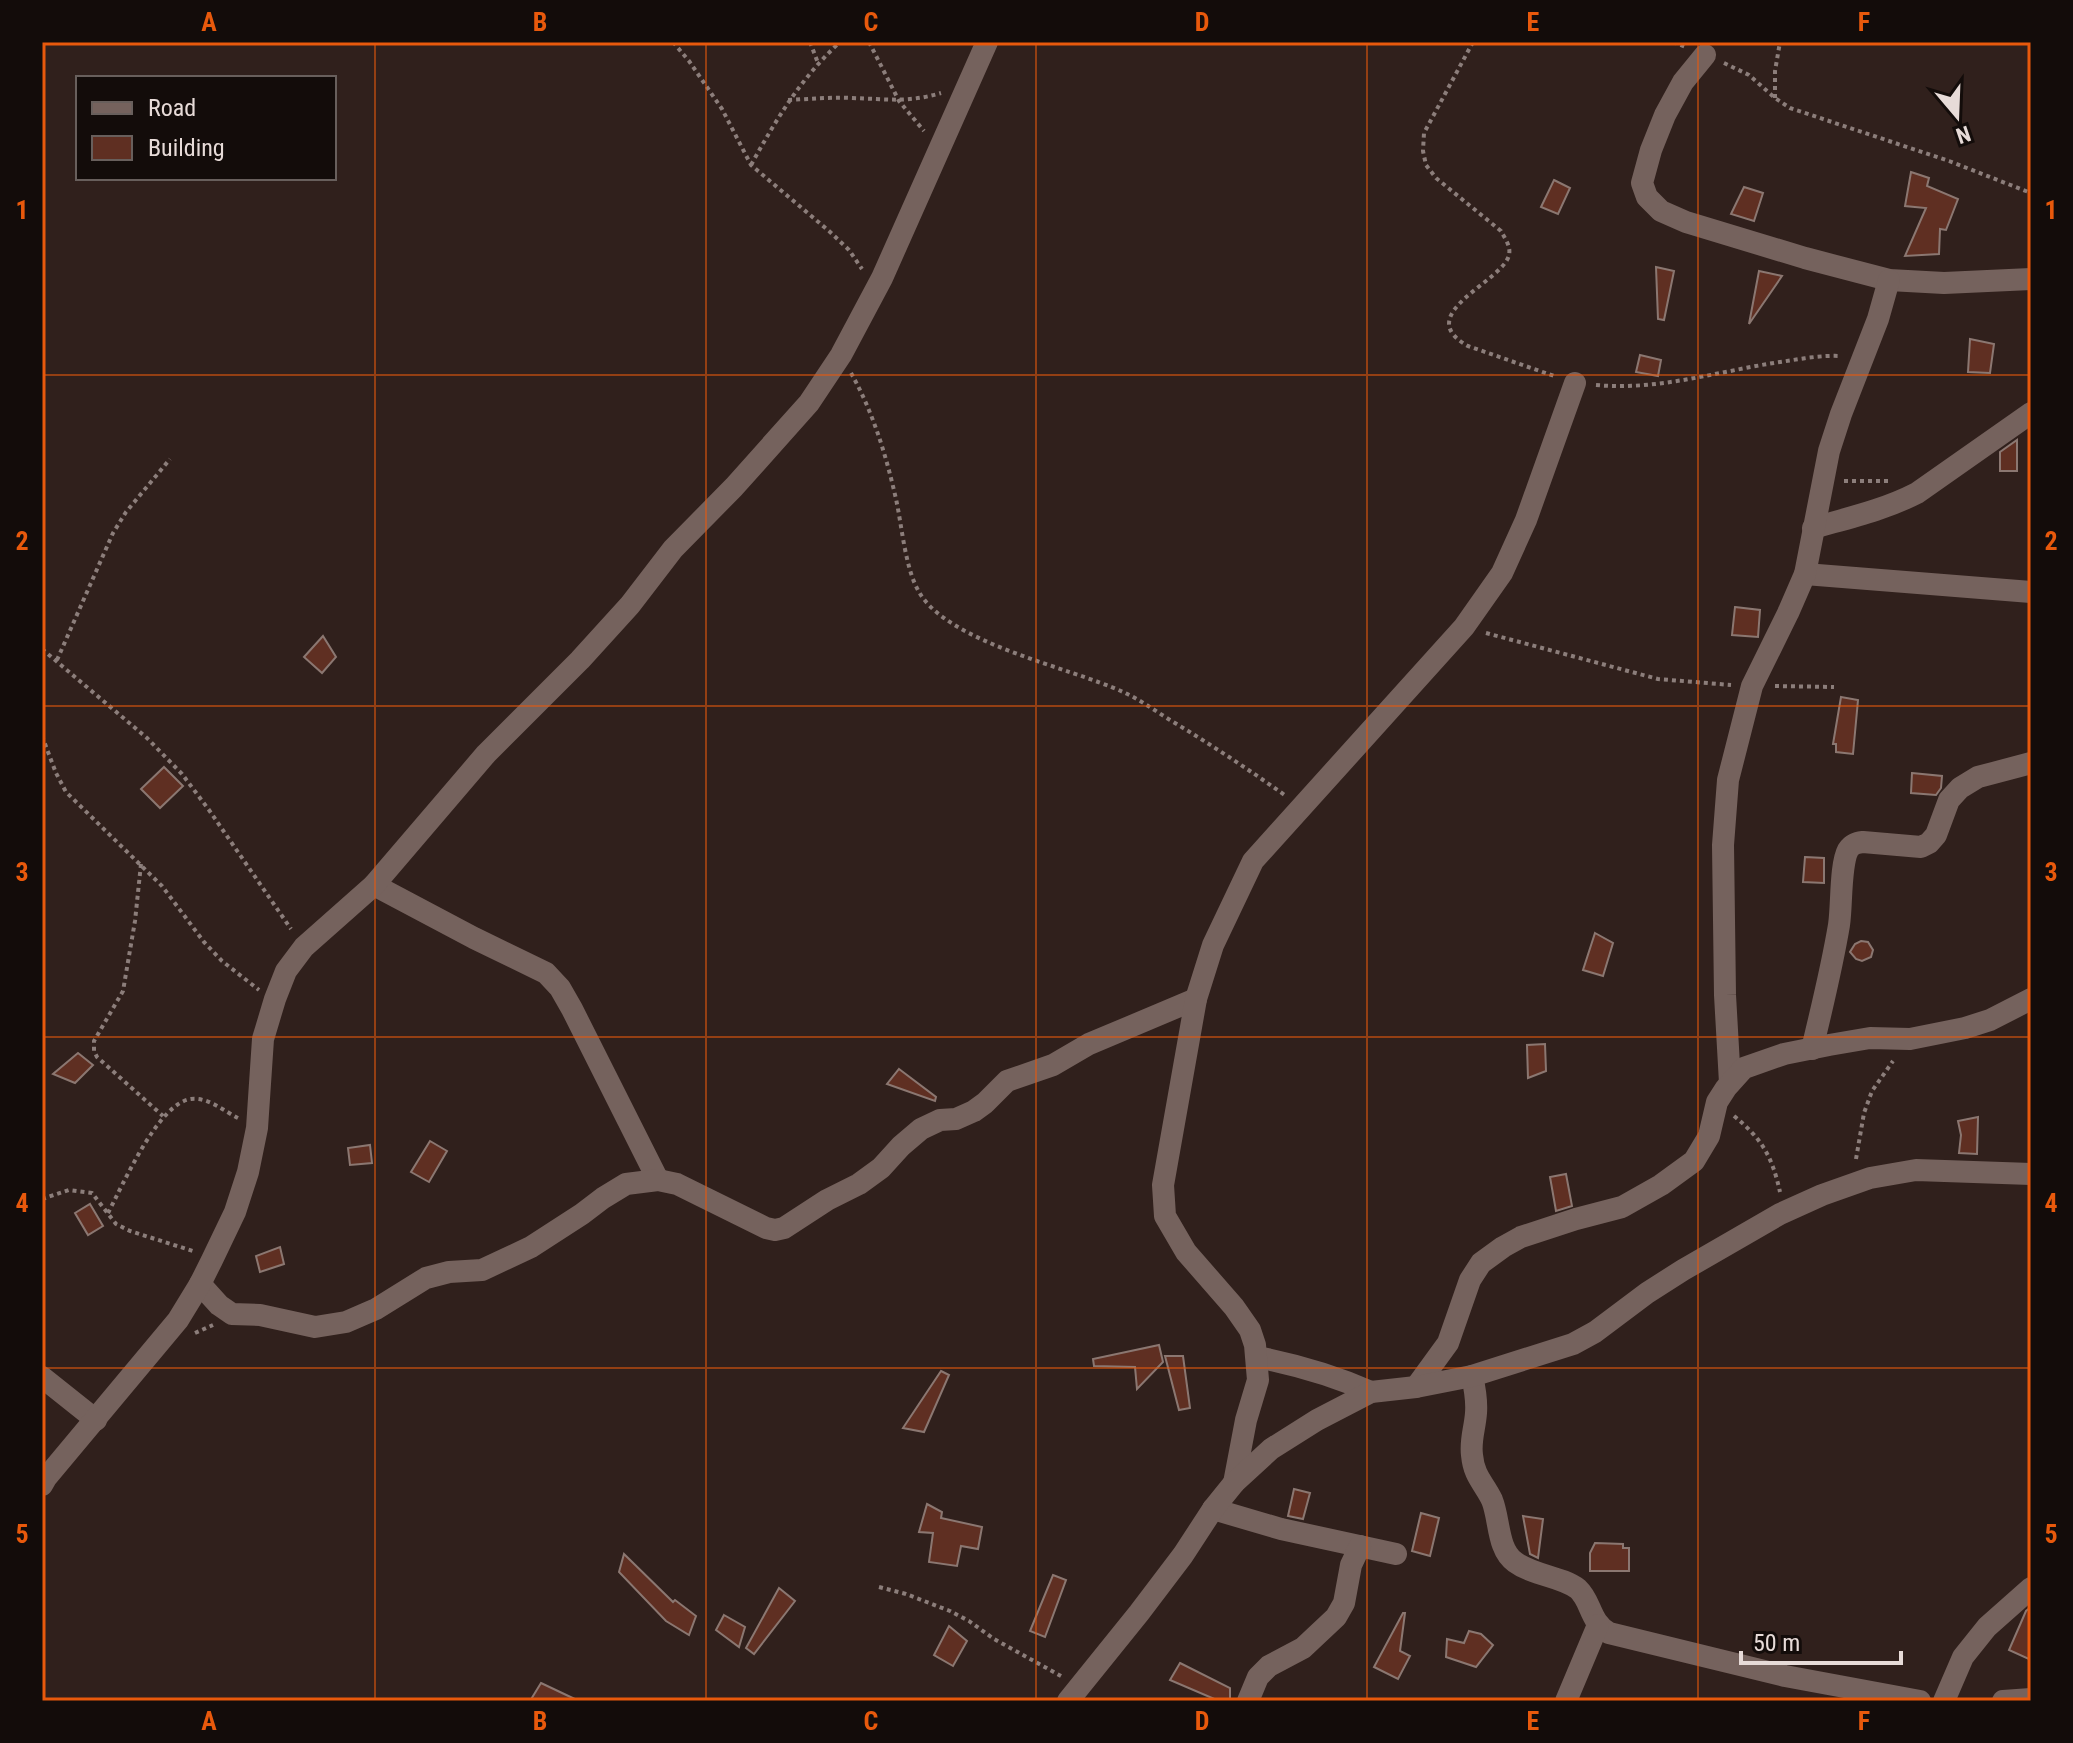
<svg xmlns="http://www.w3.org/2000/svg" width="2073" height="1743" font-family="'Roboto Condensed',sans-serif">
  <rect width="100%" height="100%" fill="#30201c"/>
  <g fill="#5f2f22" stroke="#8b7771" stroke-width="2">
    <path d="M 1911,172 L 1929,178 L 1927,186 L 1958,199 L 1946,230 L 1940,229 L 1939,254 L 1905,256 L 1926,208 L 1905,206 Z"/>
    <path d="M 1554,180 L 1570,188 L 1558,214 L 1541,207 Z"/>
    <path d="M 1744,187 L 1763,193 L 1754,221 L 1731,214 Z"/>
    <path d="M 1656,267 L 1674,271 L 1664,320 L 1658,319 Z"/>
    <path d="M 1759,271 L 1782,276 L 1749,324 Z"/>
    <path d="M 1970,339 L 1994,344 L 1990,373 L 1968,372 Z"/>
    <path d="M 1640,355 L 1661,360 L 1658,376 L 1636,372 Z"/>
    <path d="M 2017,440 L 2017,471 L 2000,471 L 2000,452 Z"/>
    <path d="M 1735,607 L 1760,610 L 1758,637 L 1732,635 Z"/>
    <path d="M 323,636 L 336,657 L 322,673 L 304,657 Z"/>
    <path d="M 1841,697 L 1858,700 L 1853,754 L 1836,752 L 1836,744 L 1833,744 Z"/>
    <path d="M 164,767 L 183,786 L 160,808 L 141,789 Z"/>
    <path d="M 1912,773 L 1942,776 L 1941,788 L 1936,795 L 1911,793 Z"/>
    <path d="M 1805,857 L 1824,858 L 1824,883 L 1803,882 Z"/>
    <path d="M 1595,933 L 1613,943 L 1603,976 L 1583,970 Z"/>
    <path d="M 1861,941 L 1868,942 L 1873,950 L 1871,957 L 1862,961 L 1856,959 L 1850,952 L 1855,944 Z"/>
    <path d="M 1545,1044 L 1546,1071 L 1528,1078 L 1527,1045 Z"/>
    <path d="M 78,1053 L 93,1065 L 75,1083 L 53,1074 Z"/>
    <path d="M 899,1069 L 936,1097 L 935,1101 L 887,1084 Z"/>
    <path d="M 1978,1117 L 1977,1154 L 1959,1153 L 1961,1135 L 1958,1121 Z"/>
    <path d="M 430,1141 L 447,1151 L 429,1182 L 411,1172 Z"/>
    <path d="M 370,1145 L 372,1163 L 350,1165 L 348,1148 Z"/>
    <path d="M 1566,1174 L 1572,1206 L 1556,1211 L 1550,1177 Z"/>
    <path d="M 90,1204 L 103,1226 L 88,1235 L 75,1213 Z"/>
    <path d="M 280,1247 L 284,1264 L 260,1272 L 256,1256 Z"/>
    <path d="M 1159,1345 L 1163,1362 L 1137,1389 L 1135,1367 L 1094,1366 L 1093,1359 Z"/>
    <path d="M 1165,1356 L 1183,1356 L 1190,1408 L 1179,1410 Z"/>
    <path d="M 941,1371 L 949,1375 L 924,1432 L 903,1428 Z"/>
    <path d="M 1294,1489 L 1310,1493 L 1303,1519 L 1288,1516 Z"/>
    <path d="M 927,1504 L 942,1512 L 941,1518 L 982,1527 L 978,1549 L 961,1546 L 957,1566 L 929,1562 L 933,1533 L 919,1532 Z"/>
    <path d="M 1421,1513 L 1439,1518 L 1430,1556 L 1412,1551 Z"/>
    <path d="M 1523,1516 L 1543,1519 L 1538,1558 L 1530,1554 Z"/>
    <path d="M 1595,1543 L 1623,1544 L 1623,1548 L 1629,1548 L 1629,1571 L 1590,1571 L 1590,1553 Z"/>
    <path d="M 624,1554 L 673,1602 L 675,1600 L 696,1616 L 689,1635 L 666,1621 L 619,1572 Z"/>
    <path d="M 1053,1575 L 1066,1580 L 1045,1637 L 1030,1631 Z"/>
    <path d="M 779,1588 L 795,1601 L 754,1654 L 746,1648 Z"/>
    <path d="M 2031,1607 L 2031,1660 L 2009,1650 L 2026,1611 Z"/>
    <path d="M 1403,1613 L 1405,1613 L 1400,1651 L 1410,1656 L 1398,1679 L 1374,1667 Z"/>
    <path d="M 724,1615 L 745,1627 L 739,1647 L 716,1630 Z"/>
    <path d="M 949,1626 L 967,1641 L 953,1666 L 934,1655 Z"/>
    <path d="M 1469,1631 L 1481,1634 L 1493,1645 L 1476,1667 L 1446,1657 L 1447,1639 L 1464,1643 Z"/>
    <path d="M 1180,1663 L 1230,1688 L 1230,1701 L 1219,1701 L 1170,1680 Z"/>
    <path d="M 541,1683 L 579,1701 L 530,1701 Z"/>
  </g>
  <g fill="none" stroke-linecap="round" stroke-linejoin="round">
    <g stroke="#8c7e7b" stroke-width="4" stroke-dasharray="4 4" stroke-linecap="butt">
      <path d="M 673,42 L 689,61 L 722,109 L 751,165 L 829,231 L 849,250 L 862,269"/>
      <path d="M 810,42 L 818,63"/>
      <path d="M 869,42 L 899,101 L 924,131"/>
      <path d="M 1473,42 L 1424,133 L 1423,151 L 1426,165 L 1436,178 L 1501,231 C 1505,239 1511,246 1509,255 C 1503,282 1410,314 1468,346 L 1557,377"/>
      <path d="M 1673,42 L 1686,47"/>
      <path d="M 1724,63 L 1749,75 L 1775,98 L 1790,108 L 1949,161 L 2031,193"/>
      <path d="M 1775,98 L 1775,71 L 1780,42"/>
      <path d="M 788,100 C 810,99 831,97 852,98 C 887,99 907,103 941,93"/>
      <path d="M 751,165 C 777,118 801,78 840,42"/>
      <path d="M 851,373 C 873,412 886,455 896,499 C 902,526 905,568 919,592 C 948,643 1069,667 1123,692 C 1139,699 1154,710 1170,720 C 1210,744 1248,769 1286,796"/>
      <path d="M 1596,385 C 1658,391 1719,371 1780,362 C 1800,359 1821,355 1841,356"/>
      <path d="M 1844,481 L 1888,481"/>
      <path d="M 1486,633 L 1658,679 L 1731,685"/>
      <path d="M 42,649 L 147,738 L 182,774 L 209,810 L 291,929"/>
      <path d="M 57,660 L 113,533 L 126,512 L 170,459"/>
      <path d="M 1775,686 L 1834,687"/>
      <path d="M 42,736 L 56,773 L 66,792 L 162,886 L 204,942 L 222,961 L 259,990"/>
      <path d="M 141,864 L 135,921 L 123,991 L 94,1041 L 94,1051 L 97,1057 L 163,1116"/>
      <path d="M 1734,1116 C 1762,1139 1772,1156 1780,1192"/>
      <path d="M 1856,1159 L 1864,1113 L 1872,1091 L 1893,1061"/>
      <path d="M 42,1199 L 69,1190 L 92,1193 L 116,1224 L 130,1231 L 196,1252"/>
      <path d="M 108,1213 C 123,1185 158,1103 191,1099 C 208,1097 224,1111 238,1118"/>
      <path d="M 195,1333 L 213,1325"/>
      <path d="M 879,1587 L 906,1594 L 950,1611 L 969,1621 L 994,1639 L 1061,1676"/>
    </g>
    <g stroke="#75625d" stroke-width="22">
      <path d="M 1705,55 L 1683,82 L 1665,115 L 1651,150 L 1642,183 L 1647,197 L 1661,211 L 1686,222 L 1805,258 L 1889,280 L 1944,283 L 2031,279"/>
      <path d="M 1813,528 C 1848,518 1884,510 1917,493 L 2031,413"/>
      <path d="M 1805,574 L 2031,592"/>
      <path d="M 374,885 L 474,938 L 546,973 L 560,988 L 572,1009 L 658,1180"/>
      <path d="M 1812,1049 C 1822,1008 1832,967 1839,925 C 1842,906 1840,865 1848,850 C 1852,844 1856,843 1863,842 L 1921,847 L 1929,843 L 1936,835 L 1949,800 L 1960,788 L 1978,777 L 2031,763"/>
      <path d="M 1730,1083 L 1725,995 L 1723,845 L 1728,780 L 1752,686 L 1788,613 L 1805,574 L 1829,451 L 1841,414 L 1878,319 L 1889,280"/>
      <path d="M 200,1284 L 219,1305 L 232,1314 L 260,1315 L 315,1327 L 346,1322 L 376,1309 L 426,1278 L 449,1272 L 482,1270 L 531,1247 L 582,1214 L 603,1198 L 626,1184 L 658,1180 L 677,1184 L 766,1228 L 775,1230 L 784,1228 L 827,1200 L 859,1184 L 881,1168 L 901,1146 L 921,1129 L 940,1120 L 956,1119 L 974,1111 L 985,1103 L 1007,1081 L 1053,1065 L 1089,1044 L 1196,999"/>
      <path d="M 1257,1357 C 1298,1365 1333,1375 1371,1392"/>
      <path d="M 1472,1376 C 1475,1389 1477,1400 1476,1413 C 1475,1428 1470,1440 1472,1455 C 1474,1477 1484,1483 1492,1500 C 1500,1520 1497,1549 1515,1562 C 1534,1576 1561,1576 1578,1589 C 1592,1602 1589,1621 1609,1633 L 1785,1676 L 1920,1701"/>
      <path d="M 42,1377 L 96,1420"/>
      <path d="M 1416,1387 L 1448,1343 L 1470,1280 L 1481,1263 L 1503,1247 L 1521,1237 L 1576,1219 L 1622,1207 L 1661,1185 L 1694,1161 L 1709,1136 L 1717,1102 L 1726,1088 L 1744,1068 L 1784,1054 L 1829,1045 L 1870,1038 L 1910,1039 L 1965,1028 L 1990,1020 L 2031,999"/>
      <path d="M 1234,1483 L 1246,1420 L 1258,1380 L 1255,1345 L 1250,1330 L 1234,1307 L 1186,1252 L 1165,1216 L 1163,1185 L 1196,999 L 1213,945 L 1253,861 L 1464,627 L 1502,573 L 1526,520 L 1575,383"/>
      <path d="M 42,1485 L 46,1478 L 178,1320 L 200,1284 L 212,1260 L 235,1212 L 248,1172 L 257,1128 L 263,1039 L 275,999 L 286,971 L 304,947 L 374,885 L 486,754 L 580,660 L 630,605 L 673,549 L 734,487 L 809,403 L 841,355 L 882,278 L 987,42"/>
      <path d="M 1213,1509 L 1281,1529 L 1396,1554"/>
      <path d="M 1068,1701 L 1139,1613 L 1183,1555 L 1213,1509 L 1234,1483 L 1271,1449 L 1317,1420 L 1371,1392 L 1416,1387 L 1472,1376 L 1573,1344 L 1595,1332 L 1647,1293 L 1683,1270 L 1780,1214 L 1822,1195 L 1870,1178 L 1916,1170 L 2031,1174"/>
      <path d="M 1248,1701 L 1258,1677 L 1269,1666 L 1303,1648 L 1336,1617 L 1344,1603 L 1351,1565 L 1360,1546"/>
      <path d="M 1566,1701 L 1598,1625"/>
      <path d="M 1944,1701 L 1963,1657 L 1987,1627 L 2031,1588"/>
      <path d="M 2003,1701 L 2031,1699"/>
    </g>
  </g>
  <path fill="none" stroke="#e8590c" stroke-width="2" stroke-opacity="0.55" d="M 375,42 L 375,1701M 706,42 L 706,1701M 1036,42 L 1036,1701M 1367,42 L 1367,1701M 1698,42 L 1698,1701M 42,375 L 2031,375M 42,706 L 2031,706M 42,1037 L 2031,1037M 42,1368 L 2031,1368"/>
  <rect width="2073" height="1743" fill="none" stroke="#130c0a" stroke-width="88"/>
  <rect x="76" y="76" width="260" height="104" fill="#130c0a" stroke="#685f5c" stroke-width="2"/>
  <rect x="92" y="102" width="40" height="12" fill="#75625d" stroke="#685f5c" stroke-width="2"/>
  <text x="148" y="116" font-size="24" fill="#e7dbd8">Road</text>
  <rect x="92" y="136" width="40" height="24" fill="#5f2f22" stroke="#685f5c" stroke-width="2"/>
  <text x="148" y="156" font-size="24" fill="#e7dbd8">Building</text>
  <g transform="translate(1957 116) rotate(161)" stroke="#130c0a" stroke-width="6" paint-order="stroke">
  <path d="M0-6L14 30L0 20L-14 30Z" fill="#e7dbd8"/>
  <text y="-12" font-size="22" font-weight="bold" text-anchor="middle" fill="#e7dbd8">N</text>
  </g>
  <path d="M1741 1651v12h160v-12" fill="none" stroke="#e7dbd8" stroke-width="4"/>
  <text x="1753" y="1651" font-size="24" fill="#e7dbd8" stroke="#130c0a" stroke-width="6" paint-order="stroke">50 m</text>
  <rect x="44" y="44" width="1985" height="1655" fill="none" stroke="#e8590c" stroke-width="3"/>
  <g font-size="26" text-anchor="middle" font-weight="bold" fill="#e8590c">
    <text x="209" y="31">A</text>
    <text x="540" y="31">B</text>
    <text x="871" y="31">C</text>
    <text x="1202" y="31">D</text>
    <text x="1533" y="31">E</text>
    <text x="1864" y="31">F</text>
    <text x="22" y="219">1</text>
    <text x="2051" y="219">1</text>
    <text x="22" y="550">2</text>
    <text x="2051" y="550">2</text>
    <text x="22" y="881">3</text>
    <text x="2051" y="881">3</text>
    <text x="22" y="1212">4</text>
    <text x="2051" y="1212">4</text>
    <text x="22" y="1543">5</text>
    <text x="2051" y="1543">5</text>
    <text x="209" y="1730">A</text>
    <text x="540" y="1730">B</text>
    <text x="871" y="1730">C</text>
    <text x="1202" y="1730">D</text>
    <text x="1533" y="1730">E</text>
    <text x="1864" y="1730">F</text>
  </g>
</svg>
